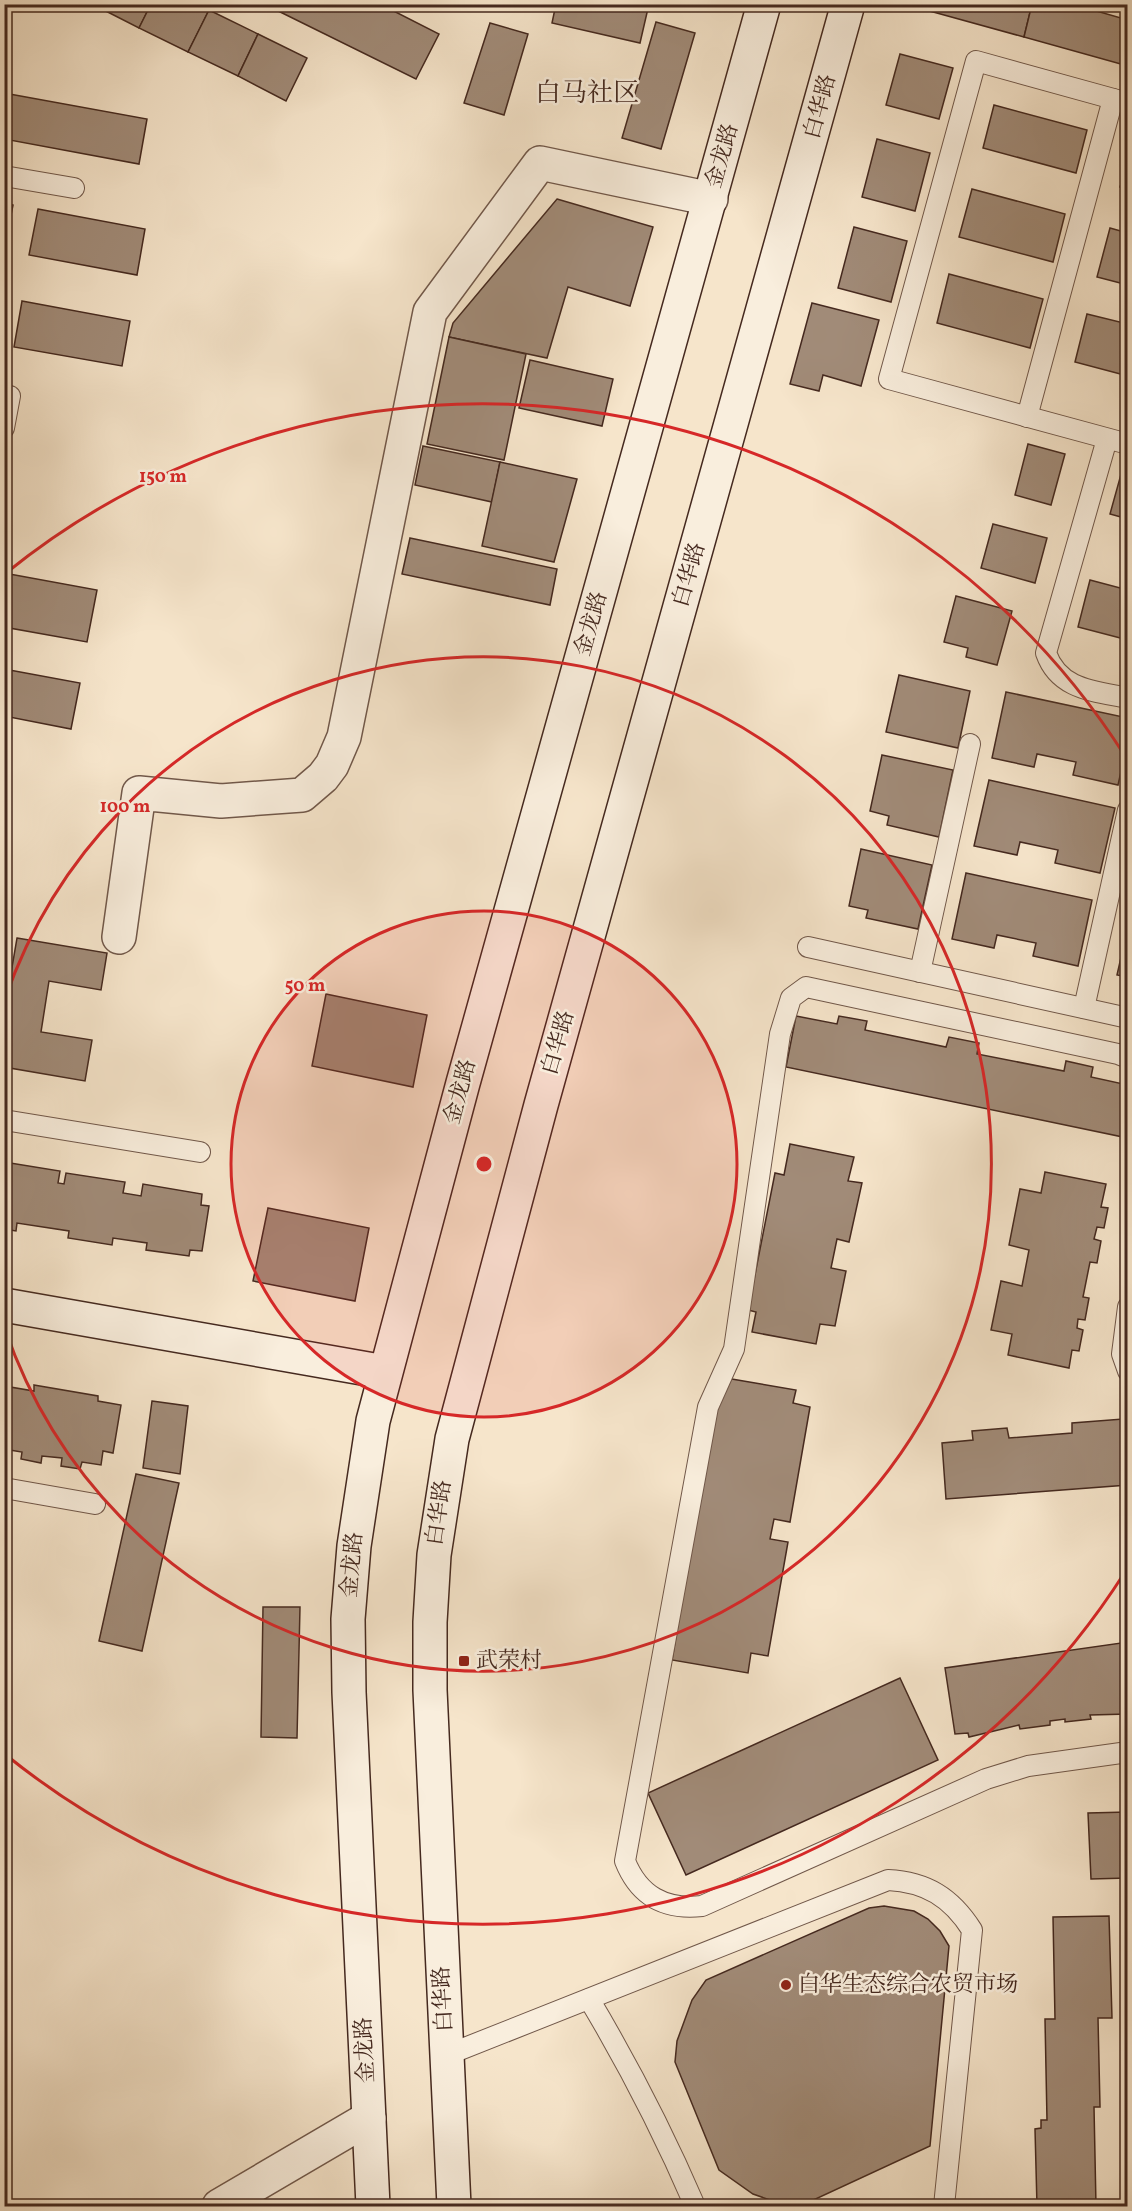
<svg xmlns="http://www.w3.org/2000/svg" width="1132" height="2211" font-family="Vollkorn,'Noto Serif SC',serif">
  <rect width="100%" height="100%" fill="#f6e5cb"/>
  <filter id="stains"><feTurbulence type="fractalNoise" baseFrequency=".00333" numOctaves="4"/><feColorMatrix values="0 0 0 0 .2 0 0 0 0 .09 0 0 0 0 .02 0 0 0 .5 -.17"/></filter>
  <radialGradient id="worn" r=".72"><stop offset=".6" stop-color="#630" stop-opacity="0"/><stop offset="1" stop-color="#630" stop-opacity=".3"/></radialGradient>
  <g fill="#a18b78" stroke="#45291f" stroke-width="1.5">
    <path d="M 92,4 L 151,4 L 139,28 Z"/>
    <path d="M 151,4 L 198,4 L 209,10 L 188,52 L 139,28 Z"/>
    <path d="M 264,4 L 380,4 L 439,34 L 416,79 Z"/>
    <path d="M 556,4 L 649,4 L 640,43 L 552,23 Z"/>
    <path d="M 916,4 L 1032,4 L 1024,37 L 915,7 Z"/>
    <path d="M 1032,4 L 1072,4 L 1128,20 L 1128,66 L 1024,37 Z"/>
    <path d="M 209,10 L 258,34 L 238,76 L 188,52 Z"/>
    <path d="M 656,22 L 695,33 L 661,149 L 622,138 Z"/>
    <path d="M 490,23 L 528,34 L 504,115 L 464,103 Z"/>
    <path d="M 258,34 L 307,58 L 286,101 L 238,76 Z"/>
    <path d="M 900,54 L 953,68 L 939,119 L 886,105 Z"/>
    <path d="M 4,93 L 147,119 L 139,164 L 4,139 Z"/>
    <path d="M 994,105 L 1087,130 L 1076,173 L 983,148 Z"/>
    <path d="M 877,139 L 930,153 L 915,211 L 862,197 Z"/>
    <path d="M 1128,161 L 1128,189 L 1120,187 Z"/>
    <path d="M 972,189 L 1065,214 L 1053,262 L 959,237 Z"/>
    <path d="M 557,199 L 653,227 L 630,306 L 568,287 L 547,358 L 449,337 L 453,323 Z"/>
    <path d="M 4,203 L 13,205 L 4,250 Z"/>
    <path d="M 38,209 L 145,229 L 137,275 L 29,255 Z"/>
    <path d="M 854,227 L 907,241 L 891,302 L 838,288 Z"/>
    <path d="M 1110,228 L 1128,233 L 1128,285 L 1097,277 Z"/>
    <path d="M 949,274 L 1043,299 L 1030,348 L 937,323 Z"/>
    <path d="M 22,301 L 130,321 L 122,366 L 14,347 Z"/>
    <path d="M 812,303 L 879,320 L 861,386 L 823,375 L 819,391 L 790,384 Z"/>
    <path d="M 1087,314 L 1128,324 L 1128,376 L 1075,362 Z"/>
    <path d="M 449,337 L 526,354 L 504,460 L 427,444 Z"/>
    <path d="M 530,360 L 613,379 L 602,426 L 519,408 Z"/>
    <path d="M 1028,444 L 1065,454 L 1051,505 L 1015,495 Z"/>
    <path d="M 423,446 L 500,462 L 492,502 L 415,485 Z"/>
    <path d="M 500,462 L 577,479 L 554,562 L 482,546 Z"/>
    <path d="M 1123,467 L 1128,468 L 1128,519 L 1110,514 Z"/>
    <path d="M 993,524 L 1047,538 L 1035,583 L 981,568 Z"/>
    <path d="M 410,538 L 557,569 L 550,605 L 402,574 Z"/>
    <path d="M 4,573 L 97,590 L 87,642 L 4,627 Z"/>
    <path d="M 1090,580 L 1128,590 L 1128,640 L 1078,627 Z"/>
    <path d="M 956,596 L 1012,611 L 997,665 L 966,657 L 968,648 L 944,642 Z"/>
    <path d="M 4,669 L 80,683 L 71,729 L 4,716 Z"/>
    <path d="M 899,675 L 970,691 L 958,748 L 886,732 Z"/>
    <path d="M 1006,692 L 1128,718 L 1128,740 L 1118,785 L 1073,775 L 1076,762 L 1037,754 L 1034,767 L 992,758 Z"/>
    <path d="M 882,755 L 953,770 L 939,837 L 887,825 L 889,816 L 870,811 Z"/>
    <path d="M 989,780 L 1115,808 L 1100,873 L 1055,863 L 1058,850 L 1020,842 L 1017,855 L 974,846 Z"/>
    <path d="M 861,849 L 932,865 L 918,929 L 866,918 L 868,910 L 849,906 Z"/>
    <path d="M 966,873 L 1092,900 L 1078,966 L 1033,956 L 1036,943 L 997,935 L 994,948 L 952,939 Z"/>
    <path d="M 1128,927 L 1128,977 L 1117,975 Z"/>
    <path d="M 17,938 L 107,953 L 101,990 L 49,981 L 41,1032 L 92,1040 L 85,1081 L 4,1067 L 4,1014 Z"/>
    <path d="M 326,994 L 427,1015 L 413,1087 L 312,1066 Z"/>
    <path d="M 796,1016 L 837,1024 L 839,1016 L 867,1021 L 865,1030 L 946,1047 L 949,1037 L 979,1043 L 977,1054 L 1064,1071 L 1066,1061 L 1093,1067 L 1091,1077 L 1128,1085 L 1128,1117 L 1123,1137 L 786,1067 Z"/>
    <path d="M 790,1144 L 854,1157 L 848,1181 L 862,1183 L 849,1242 L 837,1239 L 831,1268 L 846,1271 L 835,1326 L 820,1324 L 816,1344 L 752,1332 L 756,1312 L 748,1310 L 775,1173 L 784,1175 Z"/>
    <path d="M 4,1162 L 60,1171 L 58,1183 L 64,1184 L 66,1173 L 125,1182 L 123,1193 L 141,1196 L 143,1184 L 202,1194 L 201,1205 L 209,1206 L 202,1251 L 190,1250 L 189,1256 L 146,1250 L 147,1243 L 113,1238 L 112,1245 L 68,1238 L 69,1231 L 17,1223 L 16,1231 L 4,1229 Z"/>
    <path d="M 1045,1172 L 1106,1184 L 1101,1207 L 1108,1208 L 1104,1228 L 1097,1227 L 1094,1239 L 1101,1241 L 1097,1263 L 1090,1262 L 1083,1297 L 1089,1298 L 1085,1320 L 1078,1319 L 1077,1328 L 1083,1330 L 1079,1351 L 1072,1350 L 1069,1368 L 1008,1355 L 1012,1334 L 991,1330 L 1001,1281 L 1022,1286 L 1029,1250 L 1009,1245 L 1020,1189 L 1041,1193 Z"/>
    <path d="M 268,1208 L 369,1228 L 355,1301 L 253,1281 Z"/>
    <path d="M 720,1377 L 796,1390 L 793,1403 L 810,1407 L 790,1522 L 774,1519 L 770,1539 L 788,1542 L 768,1656 L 751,1653 L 748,1673 L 672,1660 Z"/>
    <path d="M 34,1385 L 98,1396 L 98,1401 L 121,1405 L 113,1453 L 103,1451 L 101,1465 L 82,1462 L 80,1469 L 61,1466 L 62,1458 L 42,1456 L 41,1463 L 21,1459 L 22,1452 L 4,1449 L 4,1386 L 34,1391 Z"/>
    <path d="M 152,1401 L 188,1406 L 180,1474 L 143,1468 Z"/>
    <path d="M 1123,1419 L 1124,1429 L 1128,1429 L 1128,1485 L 946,1499 L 942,1443 L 973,1440 L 972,1431 L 1007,1428 L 1009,1438 L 1072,1433 L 1072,1423 Z"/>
    <path d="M 136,1474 L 179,1483 L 142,1651 L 99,1641 Z"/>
    <path d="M 263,1607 L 300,1607 L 297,1738 L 261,1737 Z"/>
    <path d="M 1128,1642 L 1128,1714 L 1090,1715 L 1091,1719 L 1065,1722 L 1065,1719 L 1050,1721 L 1050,1725 L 1020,1729 L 1019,1725 L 969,1737 L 968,1733 L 955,1734 L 945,1668 Z"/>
    <path d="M 900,1678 L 938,1760 L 686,1875 L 648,1793 Z"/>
    <path d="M 1128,1812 L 1128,1878 L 1091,1879 L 1088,1813 Z"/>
    <path d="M 884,1906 L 914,1911 L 928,1919 L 940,1931 L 949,1946 L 930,2146 L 807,2203 L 770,2200 L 753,2194 L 719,2170 L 675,2062 L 677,2041 L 692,2000 L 706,1980 L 869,1908 Z"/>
    <path d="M 1109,1916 L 1112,2018 L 1098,2018 L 1100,2107 L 1094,2107 L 1096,2206 L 1037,2206 L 1035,2129 L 1041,2128 L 1041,2120 L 1047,2120 L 1045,2019 L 1055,2019 L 1053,1917 Z"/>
  </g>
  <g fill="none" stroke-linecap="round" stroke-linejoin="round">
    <defs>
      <g id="service">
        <path d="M 1128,103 L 976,61 L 889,379 L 1128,444"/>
        <path d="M 4,176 L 74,188"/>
        <path d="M 4,395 L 10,396 L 4,428"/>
        <path d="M 1027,417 L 1113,99"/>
        <path d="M 1107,439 L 1046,653 C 1059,690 1094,691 1128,698"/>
        <path d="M 808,947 L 1128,1018"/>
        <path d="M 920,972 L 970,744"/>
        <path d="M 1084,1008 L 1128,810"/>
        <path d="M 1128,1058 L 1118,1054 L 806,987 L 791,998 L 780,1034 L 734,1349 L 708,1407 L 625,1861 C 639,1896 665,1910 702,1906 L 986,1779 L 1028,1766 L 1128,1752"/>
        <path d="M 4,1120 L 200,1152"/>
        <path d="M 1128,1307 L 1122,1354 L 1128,1371"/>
        <path d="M 4,1488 L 95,1504"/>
        <path d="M 589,1999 C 629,2066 664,2134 695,2206"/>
        <path d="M 447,2055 L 888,1880 C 926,1882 951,1897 972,1930 L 944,2206"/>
      </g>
      <g id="minor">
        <path d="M 119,937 L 139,793 L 221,801 L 302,795 L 323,777 L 332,765 L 344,737 L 430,312 L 540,163 L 711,199"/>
        <path d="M 219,2206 L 369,2118"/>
      </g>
      <g id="secondary">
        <path d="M 4,1305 L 385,1372"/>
        <path d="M 373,2206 L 349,1692 L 348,1619 L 354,1546 L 373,1421 L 463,1083 L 764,4"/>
        <path d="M 454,2206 L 430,1690 L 430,1622 L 434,1555 L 452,1439 L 541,1105 L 848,4"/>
      </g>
    </defs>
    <use href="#service" stroke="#71584a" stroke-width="22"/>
    <use href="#minor" stroke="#71584a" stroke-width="36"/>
    <use href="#secondary" stroke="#45291f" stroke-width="36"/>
    <use href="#service" stroke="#f9eedd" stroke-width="20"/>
    <use href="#minor" stroke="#f9eedd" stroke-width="33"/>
    <use href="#secondary" stroke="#f9eedd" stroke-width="33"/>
  </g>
  <circle cx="484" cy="1164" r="253" fill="#d62828" fill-opacity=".12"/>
  <g fill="none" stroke="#d62828" stroke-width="3">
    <circle cx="484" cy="1164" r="253"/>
    <path d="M5 999A507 507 0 1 1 5 1329"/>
    <path d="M1125 1572A760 760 0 0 1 6 1755M6 573A760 760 0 0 1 1125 756"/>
  </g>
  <g fill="#8f2418" stroke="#f9eedd" stroke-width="2">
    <rect x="458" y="1655" width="12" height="12" rx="3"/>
    <circle cx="786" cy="1985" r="6"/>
  </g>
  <g text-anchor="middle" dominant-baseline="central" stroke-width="5" stroke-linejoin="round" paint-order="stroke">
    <g font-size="22" fill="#45291f" stroke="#f9eedd">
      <text transform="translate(821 107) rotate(-75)">白华路</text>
      <text transform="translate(723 156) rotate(-74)">金龙路</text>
      <text transform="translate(690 575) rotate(-74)">白华路</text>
      <text transform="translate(592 624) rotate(-74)">金龙路</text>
      <text transform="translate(559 1043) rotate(-74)">白华路</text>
      <text transform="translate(461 1092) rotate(-75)">金龙路</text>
      <text transform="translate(440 1513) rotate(-82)">白华路</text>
      <text transform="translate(353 1565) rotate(-85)">金龙路</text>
      <text transform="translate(444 1999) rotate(-93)">白华路</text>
      <text transform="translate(366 2050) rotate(-93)">金龙路</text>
    </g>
    <g font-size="22" fill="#45291f" stroke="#f9eedd" text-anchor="start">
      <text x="476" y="1661">武荣村</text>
      <text x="798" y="1985">白华生态综合农贸市场</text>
    </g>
    <g font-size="26" fill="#45291f" stroke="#f9eedd">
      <text x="587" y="94">白马社区</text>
    </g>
  </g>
  <circle cx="484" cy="1164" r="9" fill="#d62828" stroke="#f9eedd" stroke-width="3"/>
  <g font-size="18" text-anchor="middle" font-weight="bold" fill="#d62828" stroke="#f9eedd" stroke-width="5" stroke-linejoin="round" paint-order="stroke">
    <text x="163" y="482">150 m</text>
    <text x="125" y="812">100 m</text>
    <text x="305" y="991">50 m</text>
  </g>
  <rect width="1132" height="2211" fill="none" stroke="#f6e5cb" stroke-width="24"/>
  <rect x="6" y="6" width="1120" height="2199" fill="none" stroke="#45291f" stroke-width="3"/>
  <rect x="12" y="12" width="1108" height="2187" fill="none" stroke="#45291f" stroke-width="1.5"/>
  <rect width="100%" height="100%" filter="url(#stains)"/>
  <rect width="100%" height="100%" fill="url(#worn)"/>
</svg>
